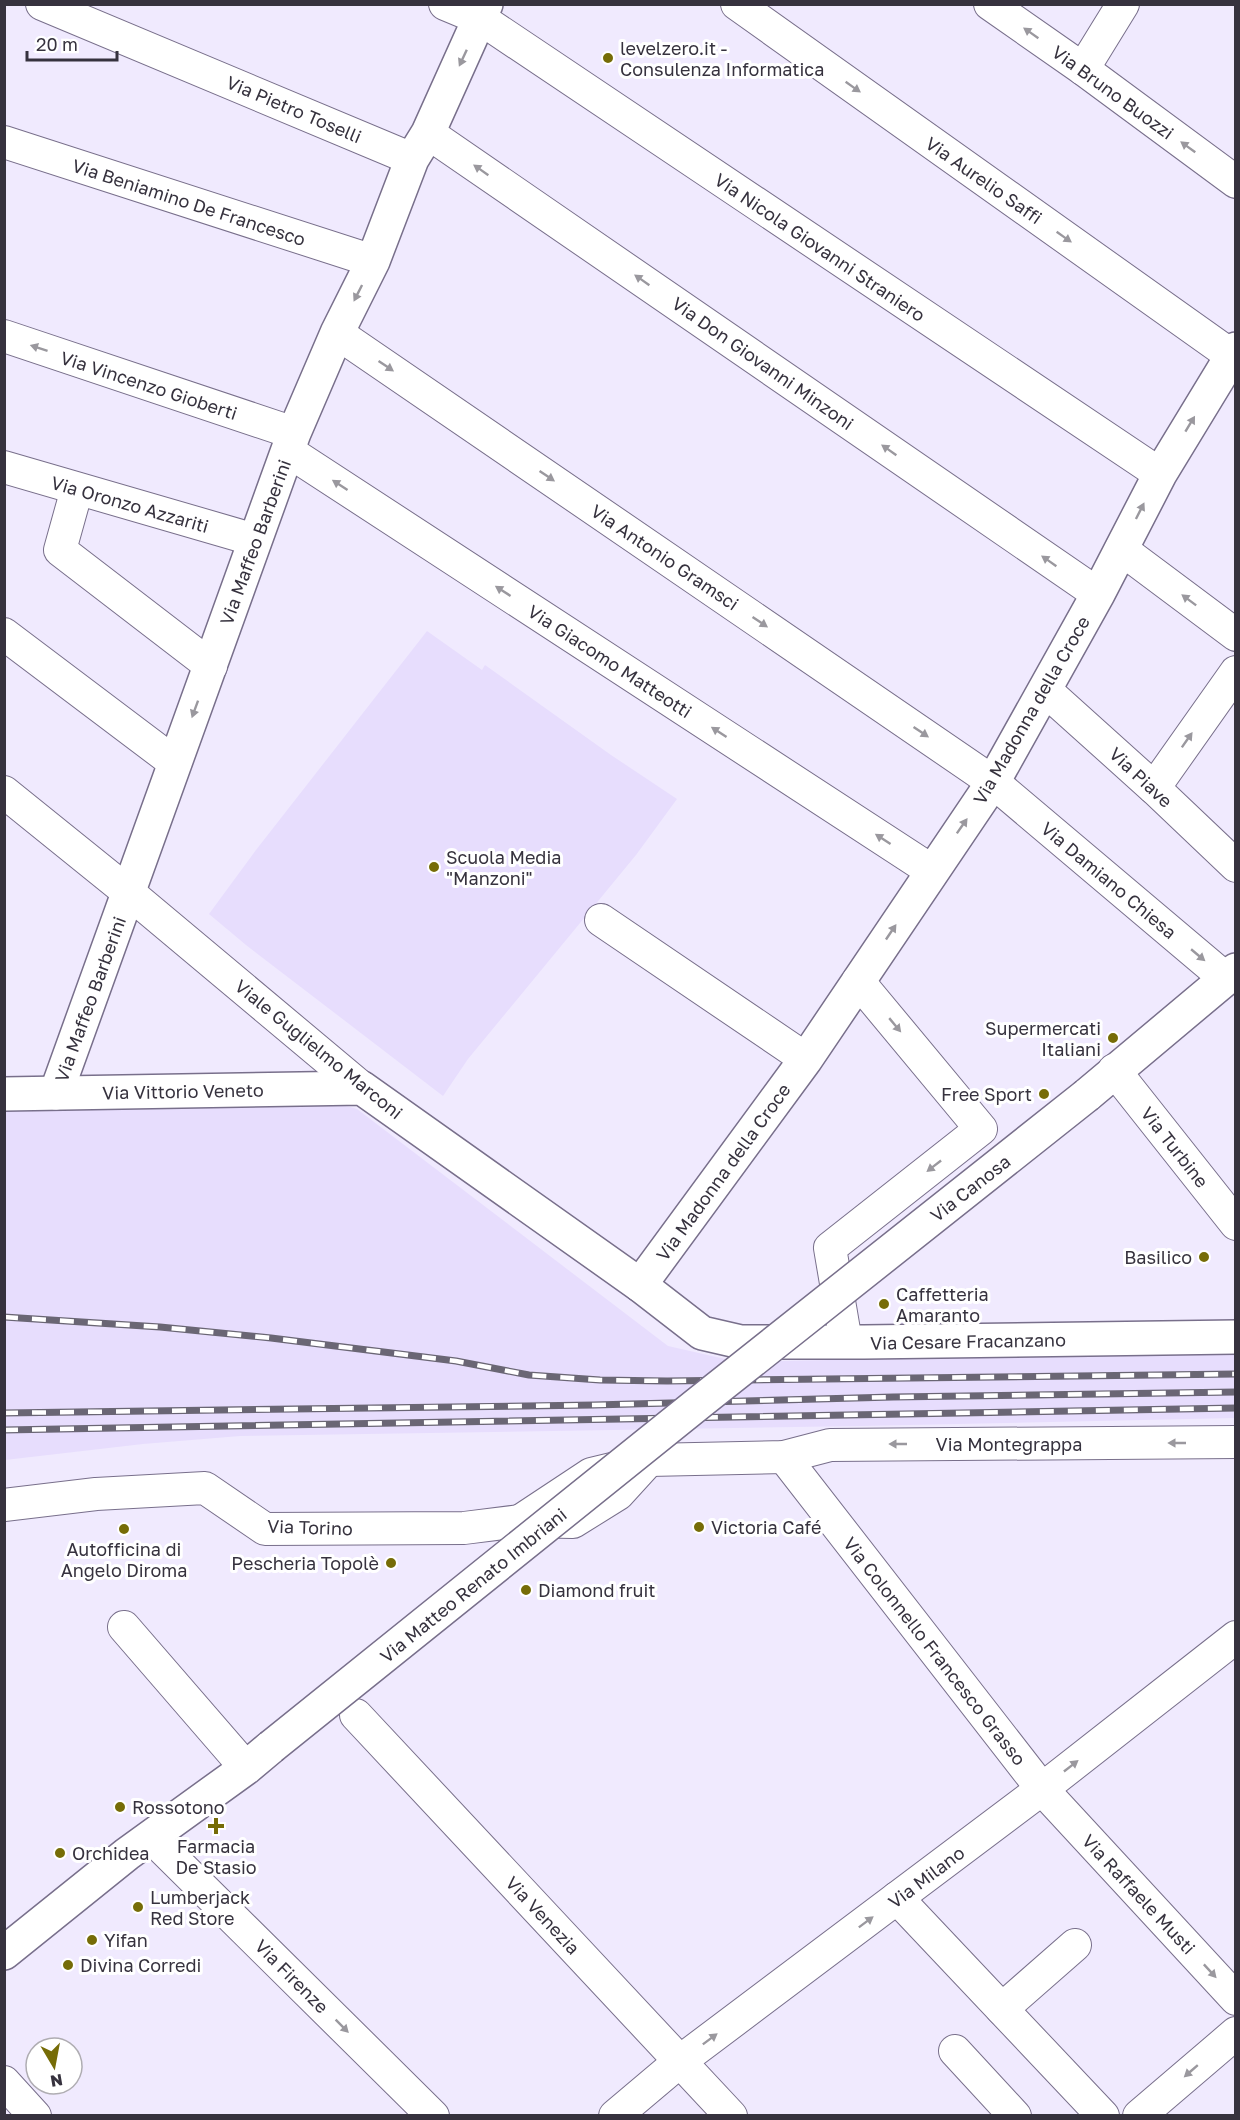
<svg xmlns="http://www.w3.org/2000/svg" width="1240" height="2120" font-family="'Golos Text',sans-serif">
  <rect width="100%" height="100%" fill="#f0eafe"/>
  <g fill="#e7ddfd">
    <path d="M 427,631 L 482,670 L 485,665 L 611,755 L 677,799 L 636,855 L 468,1059 L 443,1096 L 246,945 L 209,914 L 256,850 Z"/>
    <path d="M 319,1098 L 357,1109 L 668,1346 L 738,1362 L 1235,1351 L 1235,1418 L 861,1426 L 240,1436 L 143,1444 L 5,1460 L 4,1107 Z"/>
  </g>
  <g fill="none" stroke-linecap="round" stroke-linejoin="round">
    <defs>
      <g id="street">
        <path d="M 42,4 L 412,159"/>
        <path d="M 445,4 L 481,19 L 1160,474"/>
        <path d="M 737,4 L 1232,356"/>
        <path d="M 990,4 L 1083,69 L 1236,182"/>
        <path d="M 1083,69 L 1123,4"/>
        <path d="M 428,133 L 1098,594"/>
        <path d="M 4,142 L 373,261"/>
        <path d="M 337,333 L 993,782 L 1225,978"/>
        <path d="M 4,336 L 294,433"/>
        <path d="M 288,451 L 932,871"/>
        <path d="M 4,467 L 255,540"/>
        <path d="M 77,489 L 60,550 L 211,666"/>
        <path d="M 1121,549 L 1236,635"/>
        <path d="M 4,634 L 175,763"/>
        <path d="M 1045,690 L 1154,788 L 1236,866"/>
        <path d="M 1154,788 L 1236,672"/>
        <path d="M 4,792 L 128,892 L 362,1088"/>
        <path d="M 601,920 L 806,1059"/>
        <path d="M 1114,1070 L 1236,1224"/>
        <path d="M 846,1342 L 830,1248 L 981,1129 L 858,981"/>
        <path d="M 784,1457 L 1042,1789 L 1236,1999"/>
        <path d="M 4,1505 L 96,1494 L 205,1488 L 265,1529 L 464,1528 L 520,1521 L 573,1522 L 618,1494 L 649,1460"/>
        <path d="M 520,1521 L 591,1474 L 649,1460 L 784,1457 L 830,1445 L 1236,1442"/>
        <path d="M 124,1627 L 246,1768"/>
        <path d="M 356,1715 L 731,2116"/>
        <path d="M 151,1837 L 433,2116"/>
        <path d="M 897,1898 L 1103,2116"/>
        <path d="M 1002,2009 L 1075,1945"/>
        <path d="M 955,2051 L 1015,2116"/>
        <path d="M 4,2082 L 35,2116"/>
        <path d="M 615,2116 L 679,2062 L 1042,1789 L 1236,1637"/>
        <path d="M 1139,2116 L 1236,2033"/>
      </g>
      <g id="secondary">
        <path d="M 56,1093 L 294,433 L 337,333 L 373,261 L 412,159 L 428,133 L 486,4"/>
        <path d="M 4,1094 L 362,1088 L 640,1285 L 702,1333 L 741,1342 L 864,1342 L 1236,1337"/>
        <path d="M 1087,1095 L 1236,970"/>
        <path d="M 640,1285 L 806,1059 L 993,782 L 1098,594 L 1160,474 L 1236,349"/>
        <path d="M 4,1953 L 127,1854 L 246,1768 L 271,1747"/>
      </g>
    </defs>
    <use href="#street" stroke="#786f8b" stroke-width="34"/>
    <use href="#secondary" stroke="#786f8b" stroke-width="36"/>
    <use href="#street" stroke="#fff" stroke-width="32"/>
    <use href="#secondary" stroke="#fff" stroke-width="33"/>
    <defs>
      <g id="rail">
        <path d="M 4,1317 L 160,1327 L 271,1338 L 456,1361 L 529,1375 L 600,1380 L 667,1381 L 1236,1374"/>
        <path d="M 4,1413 L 594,1405 L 893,1397 L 1236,1392"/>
        <path d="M 4,1430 L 1236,1408"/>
      </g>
    </defs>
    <use href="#rail" stroke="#6a6674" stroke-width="7"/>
    <use href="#rail" stroke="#fff" stroke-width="4.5" stroke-dasharray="14" stroke-linecap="butt"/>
    <defs>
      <path id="secondary-bridge" d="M 271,1747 L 700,1402 L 1087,1095"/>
    </defs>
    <use href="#secondary-bridge" stroke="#786f8b" stroke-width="36" stroke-linecap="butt"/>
    <use href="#secondary-bridge" stroke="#fff" stroke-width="33"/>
  </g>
  <defs><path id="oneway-solid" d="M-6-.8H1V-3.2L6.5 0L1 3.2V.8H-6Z" transform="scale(1.5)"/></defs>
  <g fill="#9a989e">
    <use href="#oneway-solid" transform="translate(1031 33) rotate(-145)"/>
    <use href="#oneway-solid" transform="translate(463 58) rotate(115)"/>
    <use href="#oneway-solid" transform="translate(853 87) rotate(35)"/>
    <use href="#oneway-solid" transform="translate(1188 147) rotate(-144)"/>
    <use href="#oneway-solid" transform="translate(481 170) rotate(-145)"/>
    <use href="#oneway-solid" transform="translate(1064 237) rotate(35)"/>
    <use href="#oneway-solid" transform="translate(642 280) rotate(-145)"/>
    <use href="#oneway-solid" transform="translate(358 293) rotate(117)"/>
    <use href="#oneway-solid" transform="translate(39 348) rotate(-162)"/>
    <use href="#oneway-solid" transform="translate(386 366) rotate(34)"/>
    <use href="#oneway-solid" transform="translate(1190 424) rotate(-59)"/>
    <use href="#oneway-solid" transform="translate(889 450) rotate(-145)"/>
    <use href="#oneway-solid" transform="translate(547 476) rotate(34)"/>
    <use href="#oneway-solid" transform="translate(340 485) rotate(-147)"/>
    <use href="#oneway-solid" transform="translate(1140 511) rotate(-63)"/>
    <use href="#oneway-solid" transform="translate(1049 561) rotate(-145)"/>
    <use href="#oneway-solid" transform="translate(503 591) rotate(-147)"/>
    <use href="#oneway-solid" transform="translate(1189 600) rotate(-143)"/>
    <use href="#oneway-solid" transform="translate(760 622) rotate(34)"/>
    <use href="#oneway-solid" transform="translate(195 709) rotate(110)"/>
    <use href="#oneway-solid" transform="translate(719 732) rotate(-147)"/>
    <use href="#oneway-solid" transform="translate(921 732) rotate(34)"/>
    <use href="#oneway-solid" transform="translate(1187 740) rotate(-55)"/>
    <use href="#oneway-solid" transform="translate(962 826) rotate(-55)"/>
    <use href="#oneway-solid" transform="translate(883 839) rotate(-147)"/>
    <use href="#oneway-solid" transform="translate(891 932) rotate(-56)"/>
    <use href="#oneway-solid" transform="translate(1198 955) rotate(40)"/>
    <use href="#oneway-solid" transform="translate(895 1025) rotate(50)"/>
    <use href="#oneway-solid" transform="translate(934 1166) rotate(142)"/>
    <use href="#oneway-solid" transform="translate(1177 1443) rotate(180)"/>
    <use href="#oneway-solid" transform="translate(898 1444) rotate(180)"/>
    <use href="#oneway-solid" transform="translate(1071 1766) rotate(-38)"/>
    <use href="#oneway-solid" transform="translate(866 1922) rotate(-37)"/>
    <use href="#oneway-solid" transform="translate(1210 1971) rotate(47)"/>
    <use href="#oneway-solid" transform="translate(342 2026) rotate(45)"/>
    <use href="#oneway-solid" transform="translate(710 2039) rotate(-37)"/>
    <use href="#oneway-solid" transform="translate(1191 2071) rotate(139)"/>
  </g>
  <g fill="#766c07" stroke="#fff" stroke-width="2">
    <circle cx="608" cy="58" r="6"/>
    <circle cx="434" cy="867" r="6"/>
    <circle cx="1113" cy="1038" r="6"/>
    <circle cx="1044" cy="1094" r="6"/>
    <circle cx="1204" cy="1257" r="6"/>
    <circle cx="884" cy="1304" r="6"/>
    <circle cx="699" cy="1527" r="6"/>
    <circle cx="124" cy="1529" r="6"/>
    <circle cx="391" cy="1563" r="6"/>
    <circle cx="526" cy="1590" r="6"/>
    <circle cx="120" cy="1807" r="6"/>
    <path d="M213 1817h6v6h6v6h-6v6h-6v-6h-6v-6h6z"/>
    <circle cx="60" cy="1853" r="6"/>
    <circle cx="138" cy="1907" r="6"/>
    <circle cx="92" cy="1940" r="6"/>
    <circle cx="68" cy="1965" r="6"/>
  </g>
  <g text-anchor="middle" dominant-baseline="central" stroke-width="6" stroke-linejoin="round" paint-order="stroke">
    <g font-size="18" fill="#36323e" stroke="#fff" text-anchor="start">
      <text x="620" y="48">levelzero.it -<tspan x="620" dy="21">Consulenza Informatica</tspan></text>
      <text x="446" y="857">Scuola Media<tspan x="446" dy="21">"Manzoni"</tspan></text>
      <text x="1101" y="1028" text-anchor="end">Supermercati<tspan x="1101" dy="21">Italiani</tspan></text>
      <text x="1032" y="1094" text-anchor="end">Free Sport</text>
      <text x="1192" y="1257" text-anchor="end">Basilico</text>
      <text x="896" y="1294">Caffetteria<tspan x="896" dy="21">Amaranto</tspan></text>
      <text x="711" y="1527">Victoria Café</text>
      <text x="124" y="1549" text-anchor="middle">Autofficina di<tspan x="124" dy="21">Angelo Diroma</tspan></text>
      <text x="379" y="1563" text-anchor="end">Pescheria Topolè</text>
      <text x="538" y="1590">Diamond fruit</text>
      <text x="132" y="1807">Rossotono</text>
      <text x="216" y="1846" text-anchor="middle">Farmacia<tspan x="216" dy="21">De Stasio</tspan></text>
      <text x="72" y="1853">Orchidea</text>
      <text x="150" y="1897">Lumberjack<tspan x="150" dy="21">Red Store</tspan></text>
      <text x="104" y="1940">Yifan</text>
      <text x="80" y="1965">Divina Corredi</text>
    </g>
    <g font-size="18" fill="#36323e" stroke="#fff">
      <text transform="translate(1113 92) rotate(36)">Via Bruno Buozzi</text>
      <text transform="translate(294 109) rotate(23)">Via Pietro Toselli</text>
      <text transform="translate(984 180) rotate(35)">Via Aurelio Saffi</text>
      <text transform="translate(189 202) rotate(18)">Via Beniamino De Francesco</text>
      <text transform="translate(820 247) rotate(34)">Via Nicola Giovanni Straniero</text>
      <text transform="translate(763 363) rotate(35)">Via Don Giovanni Minzoni</text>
      <text transform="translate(149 385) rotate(18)">Via Vincenzo Gioberti</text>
      <text transform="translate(130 504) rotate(16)">Via Oronzo Azzariti</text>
      <text transform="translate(255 542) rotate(-70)">Via Maffeo Barberini</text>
      <text transform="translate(665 557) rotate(34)">Via Antonio Gramsci</text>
      <text transform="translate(610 661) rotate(33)">Via Giacomo Matteotti</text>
      <text transform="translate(1031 710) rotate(-60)">Via Madonna della Croce</text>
      <text transform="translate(1141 777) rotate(43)">Via Piave</text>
      <text transform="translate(1109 880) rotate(40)">Via Damiano Chiesa</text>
      <text transform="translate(90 999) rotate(-70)">Via Maffeo Barberini</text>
      <text transform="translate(319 1049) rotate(39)">Viale Guglielmo Marconi</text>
      <text transform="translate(183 1091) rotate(-1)">Via Vittorio Veneto</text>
      <text transform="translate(1175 1147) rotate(52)">Via Turbine</text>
      <text transform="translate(723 1172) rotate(-54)">Via Madonna della Croce</text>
      <text transform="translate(970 1188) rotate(-38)">Via Canosa</text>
      <text transform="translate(968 1341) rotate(-1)">Via Cesare Fracanzano</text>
      <text x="1009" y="1444">Via Montegrappa</text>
      <text transform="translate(310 1527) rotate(2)">Via Torino</text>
      <text transform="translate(473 1585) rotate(-39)">Via Matteo Renato Imbriani</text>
      <text transform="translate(935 1651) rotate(52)">Via Colonnello Francesco Grasso</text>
      <text transform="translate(926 1877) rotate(-37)">Via Milano</text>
      <text transform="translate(1139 1894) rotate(47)">Via Raffaele Musti</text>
      <text transform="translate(543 1915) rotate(47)">Via Venezia</text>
      <text transform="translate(292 1976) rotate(45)">Via Firenze</text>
    </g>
  </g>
  <rect width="1240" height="2120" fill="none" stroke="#36323e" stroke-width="12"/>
  <g transform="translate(54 2066) rotate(170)"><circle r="28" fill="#ffffff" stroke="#afadb2" stroke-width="1.5"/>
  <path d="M0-4.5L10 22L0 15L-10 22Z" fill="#766c07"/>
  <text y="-9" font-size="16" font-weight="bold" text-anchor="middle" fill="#36323e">N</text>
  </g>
  <path d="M27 51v9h90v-9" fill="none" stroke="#36323e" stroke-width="3"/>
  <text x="36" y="51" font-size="18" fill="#36323e" stroke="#ffffff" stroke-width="4.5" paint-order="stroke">20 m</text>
</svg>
